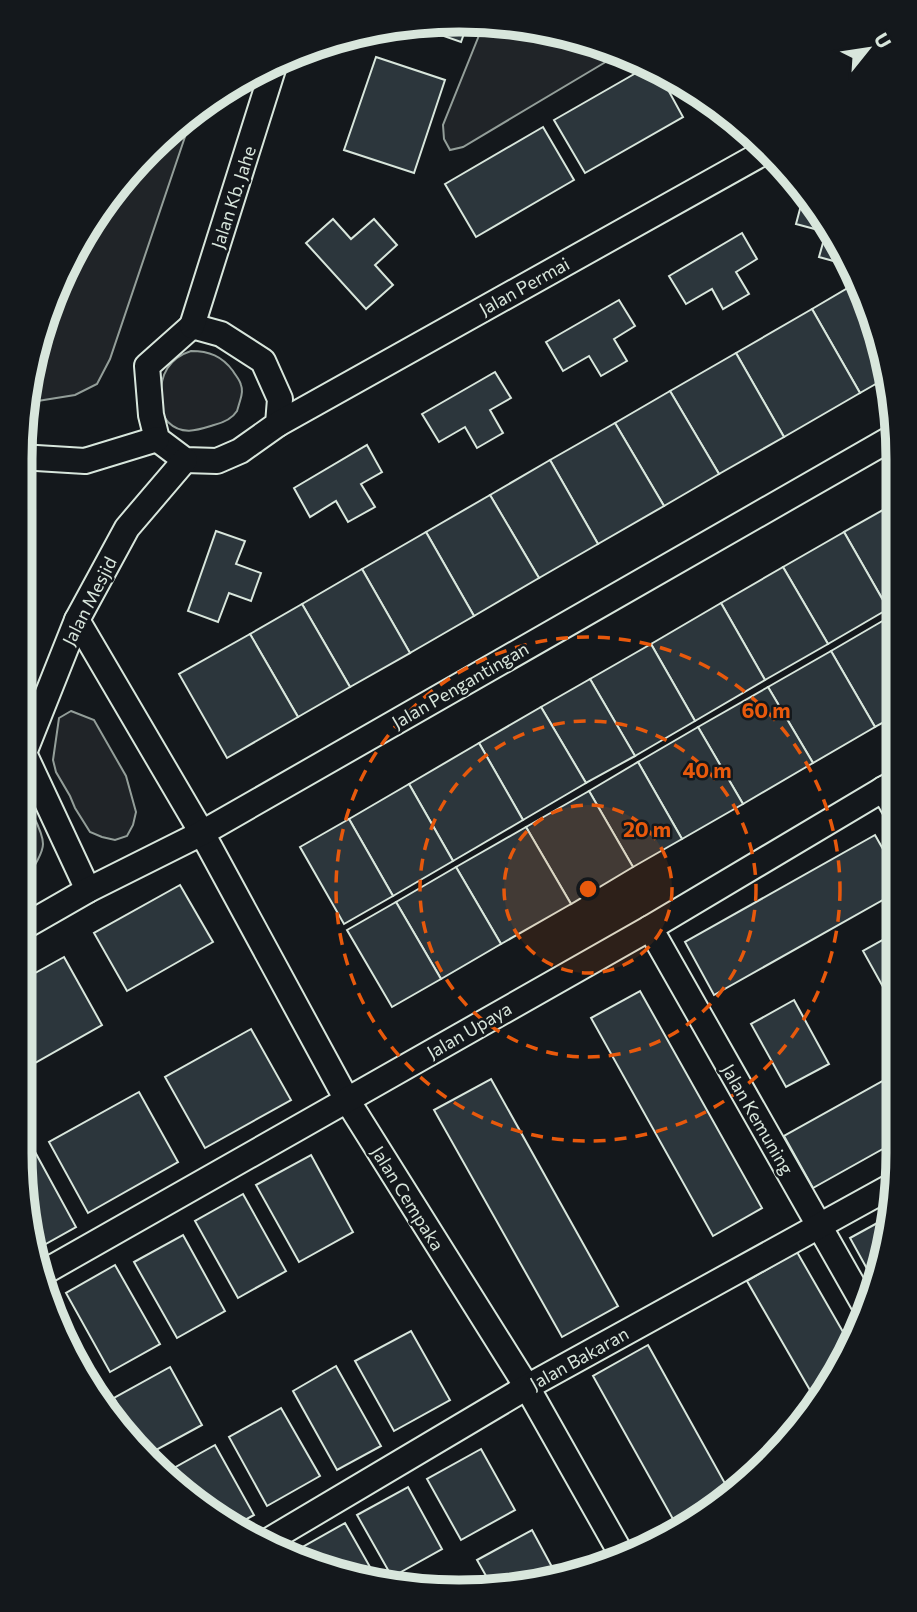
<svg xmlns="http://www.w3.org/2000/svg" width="917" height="1612" font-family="Commissioner,sans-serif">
  <rect width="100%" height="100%" fill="#14181c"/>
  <g fill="#202428" stroke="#939e99" stroke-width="2">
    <path d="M 482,28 L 544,28 L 614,57 L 463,147 L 450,150 L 444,139 L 443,125 Z"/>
    <path d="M 192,116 L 110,359 L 97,384 L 75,395 L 25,403 L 43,317 L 93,215 Z"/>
    <path d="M 191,351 C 209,351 222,356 233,371 C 236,376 240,380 241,385 C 243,390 242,395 240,401 C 239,404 238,408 237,411 C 232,419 222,423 214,425 C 198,430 182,436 168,422 C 161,414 161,406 161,396 C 160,375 169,358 191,351 Z"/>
    <path d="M 71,711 L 94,720 L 126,776 L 136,812 L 133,825 L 127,836 L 115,840 L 102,837 L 90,832 L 75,808 L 70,796 L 56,772 L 53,760 L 59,718 Z"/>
    <path d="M 20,807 L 29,807 C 34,818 43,832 43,844 C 43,856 27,878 20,888 Z"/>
  </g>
  <g fill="#2c363c" stroke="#d8e6dc" stroke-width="2">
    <path d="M 421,28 L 466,28 L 461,42 Z"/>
    <path d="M 376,57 L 445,80 L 414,173 L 344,150 Z"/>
    <path d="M 643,69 L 660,75 L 683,117 L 585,173 L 554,120 Z"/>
    <path d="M 543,127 L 574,180 L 476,237 L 445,184 Z"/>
    <path d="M 804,194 L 839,239 L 849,262 L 848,265 L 819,257 L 826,232 L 796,224 Z"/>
    <path d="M 333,219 L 351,239 L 374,219 L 397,245 L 375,265 L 393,285 L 366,309 L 306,243 Z"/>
    <path d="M 742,233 L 757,259 L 736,272 L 749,294 L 723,309 L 712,289 L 686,304 L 669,276 Z"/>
    <path d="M 858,282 L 875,318 L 886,378 L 860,393 L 812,309 Z"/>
    <path d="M 619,300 L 635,326 L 614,339 L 627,361 L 601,376 L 589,356 L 563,371 L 546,342 Z"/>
    <path d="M 812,309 L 860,393 L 784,437 L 736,353 Z"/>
    <path d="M 736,353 L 784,437 L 719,474 L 670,391 Z"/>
    <path d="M 495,372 L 511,398 L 490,410 L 503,433 L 477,448 L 465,427 L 439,442 L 422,414 Z"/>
    <path d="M 670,391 L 719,474 L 664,506 L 615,423 Z"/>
    <path d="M 615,423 L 664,506 L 598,544 L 550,460 Z"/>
    <path d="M 367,445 L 382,472 L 361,484 L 375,507 L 348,522 L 336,501 L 310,517 L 294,488 Z"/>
    <path d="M 550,460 L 598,544 L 539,578 L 490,495 Z"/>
    <path d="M 490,495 L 539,578 L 474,616 L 426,532 Z"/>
    <path d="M 897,502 L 897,604 L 888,609 L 844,532 Z"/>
    <path d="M 216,531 L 245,541 L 236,564 L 261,573 L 251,601 L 229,593 L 218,622 L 188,611 Z"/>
    <path d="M 426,532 L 474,616 L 410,653 L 362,569 Z"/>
    <path d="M 844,532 L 888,609 L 828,644 L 783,567 Z"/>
    <path d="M 783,567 L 828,644 L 765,680 L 721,603 Z"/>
    <path d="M 362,569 L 410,653 L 350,687 L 302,604 Z"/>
    <path d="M 721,603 L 765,680 L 695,721 L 651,644 Z"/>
    <path d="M 302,604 L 350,687 L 298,717 L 250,634 Z"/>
    <path d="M 891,616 L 897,626 L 897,715 L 875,727 L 831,651 Z"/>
    <path d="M 250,634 L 298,717 L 227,758 L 179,674 Z"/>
    <path d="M 651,644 L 695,721 L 635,756 L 590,679 Z"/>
    <path d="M 831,651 L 875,727 L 813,763 L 768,687 Z"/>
    <path d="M 590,679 L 635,756 L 586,783 L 541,707 Z"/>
    <path d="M 768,687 L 813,763 L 743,804 L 698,727 Z"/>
    <path d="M 541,707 L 586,783 L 523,820 L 479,743 Z"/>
    <path d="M 698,727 L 743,804 L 682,839 L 638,762 Z"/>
    <path d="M 479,743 L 523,820 L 453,861 L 409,784 Z"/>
    <path d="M 638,762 L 682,839 L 633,867 L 589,791 Z"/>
    <path d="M 409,784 L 453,861 L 393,896 L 349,819 Z"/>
    <path d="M 589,791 L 633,867 L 571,904 L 526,827 Z"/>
    <path d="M 349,819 L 393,896 L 344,924 L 300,847 Z"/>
    <path d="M 526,827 L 571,904 L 501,944 L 456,867 Z"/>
    <path d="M 875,835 L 897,874 L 897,892 L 714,995 L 685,942 Z"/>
    <path d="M 456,867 L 501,944 L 441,979 L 396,902 Z"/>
    <path d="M 180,885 L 213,942 L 127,991 L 94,933 Z"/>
    <path d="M 396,902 L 441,979 L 392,1007 L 347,930 Z"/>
    <path d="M 897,932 L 897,1012 L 863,951 Z"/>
    <path d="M 64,957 L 102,1025 L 19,1072 L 19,982 Z"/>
    <path d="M 640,991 L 762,1208 L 713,1236 L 591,1018 Z"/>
    <path d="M 794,1000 L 829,1064 L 786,1087 L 751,1024 Z"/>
    <path d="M 251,1029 L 291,1100 L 205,1148 L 165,1077 Z"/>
    <path d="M 897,1073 L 897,1141 L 813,1188 L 784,1136 Z"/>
    <path d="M 491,1079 L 618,1306 L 562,1337 L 434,1110 Z"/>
    <path d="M 139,1092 L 178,1162 L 88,1213 L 49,1142 Z"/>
    <path d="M 34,1150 L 76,1227 L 35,1250 L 20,1158 Z"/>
    <path d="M 311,1155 L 353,1232 L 299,1262 L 256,1185 Z"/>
    <path d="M 243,1194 L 286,1271 L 238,1298 L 195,1221 Z"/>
    <path d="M 890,1216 L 876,1285 L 850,1238 Z"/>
    <path d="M 183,1235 L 225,1311 L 177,1338 L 134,1262 Z"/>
    <path d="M 797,1252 L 850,1344 L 824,1397 L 818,1404 L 747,1281 Z"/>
    <path d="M 115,1265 L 160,1344 L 110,1372 L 66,1293 Z"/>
    <path d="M 411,1331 L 450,1400 L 394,1431 L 355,1361 Z"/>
    <path d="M 648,1345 L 732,1496 L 726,1502 L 678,1528 L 593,1376 Z"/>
    <path d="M 336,1366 L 381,1446 L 337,1470 L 293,1391 Z"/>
    <path d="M 170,1367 L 202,1425 L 147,1455 L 114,1398 Z"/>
    <path d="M 281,1408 L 320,1476 L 267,1506 L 229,1437 Z"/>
    <path d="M 215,1445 L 254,1515 L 232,1527 L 214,1518 L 165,1473 Z"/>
    <path d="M 481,1449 L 515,1510 L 461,1540 L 427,1479 Z"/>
    <path d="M 408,1487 L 442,1549 L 392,1577 L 357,1515 Z"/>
    <path d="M 345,1523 L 378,1581 L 344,1578 L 292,1553 Z"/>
    <path d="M 532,1530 L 558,1578 L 494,1590 L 477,1560 Z"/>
  </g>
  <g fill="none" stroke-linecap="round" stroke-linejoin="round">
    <defs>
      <g id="minor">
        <path d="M 192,326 L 221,334 L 263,361 L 280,399 L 278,424 L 240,451 L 217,461 L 185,460 L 157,439 L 151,415 L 147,366 Z"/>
        <path d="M 192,326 L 273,69"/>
        <path d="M 278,424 L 770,149"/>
        <path d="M 20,457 L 85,461 L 157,439"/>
        <path d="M 77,620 L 202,833 L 347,1100 L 527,1387 L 623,1557"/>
        <path d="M 24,753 L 88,890"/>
        <path d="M 20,758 L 24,753 L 77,620 L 127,528 L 185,460"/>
        <path d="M 883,789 L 897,813"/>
        <path d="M 650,928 L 867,1310"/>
        <path d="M 20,929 L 88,890 L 202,833 L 897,435"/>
        <path d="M 39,1275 L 650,928 L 897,781"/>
        <path d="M 102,1406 L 110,1421"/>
        <path d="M 266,1542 L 527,1387 L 897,1183"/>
      </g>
    </defs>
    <use href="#minor" stroke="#d8e6dc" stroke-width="28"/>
    <use href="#minor" stroke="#14181c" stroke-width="24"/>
  </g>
  <circle cx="588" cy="889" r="84" fill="#e8590c" fill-opacity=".12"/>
  <g fill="none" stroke="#e8590c" stroke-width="3.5" stroke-dasharray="12 9">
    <circle cx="588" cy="889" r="84"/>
    <circle cx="588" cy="889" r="168"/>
    <circle cx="588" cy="889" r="252"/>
  </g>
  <g text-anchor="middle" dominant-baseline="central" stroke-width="5" stroke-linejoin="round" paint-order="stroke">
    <g font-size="18" fill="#d8e6dc" stroke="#14181c">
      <text transform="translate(233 197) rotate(-72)">Jalan Kb. Jahe</text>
      <text transform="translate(524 286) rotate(-29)">Jalan Permai</text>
      <text transform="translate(89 601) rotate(-63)">Jalan Mesjid</text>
      <text transform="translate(460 685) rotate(-30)">Jalan Pengantingan</text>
      <text transform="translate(469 1030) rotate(-30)">Jalan Upaya</text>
      <text transform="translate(758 1119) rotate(60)">Jalan Kemuning</text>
      <text transform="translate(408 1198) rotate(58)">Jalan Cempaka</text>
      <text transform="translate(579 1358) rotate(-29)">Jalan Bakaran</text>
    </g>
  </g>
  <path d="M0 0H917V1612H0ZM459 32H459A427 427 0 0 1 886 459V1153A427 427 0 0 1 459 1580H459A427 427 0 0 1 32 1153V459A427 427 0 0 1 459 32Z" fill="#14181c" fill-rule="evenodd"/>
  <path fill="none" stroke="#d8e6dc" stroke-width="9" d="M459 32H459A427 427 0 0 1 886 459V1153A427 427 0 0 1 459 1580H459A427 427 0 0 1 32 1153V459A427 427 0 0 1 459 32Z"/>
  <circle cx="588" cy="889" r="10" fill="#e8590c" stroke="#14181c" stroke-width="3.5"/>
  <g font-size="21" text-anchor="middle" font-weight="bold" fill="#e8590c" stroke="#14181c" stroke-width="5" stroke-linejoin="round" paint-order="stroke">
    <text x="766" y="718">60 m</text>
    <text x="707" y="778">40 m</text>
    <text x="647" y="837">20 m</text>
  </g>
  <g transform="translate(868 49) rotate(60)" stroke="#14181c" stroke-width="5" paint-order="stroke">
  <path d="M0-5L12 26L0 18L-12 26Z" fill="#d8e6dc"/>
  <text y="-10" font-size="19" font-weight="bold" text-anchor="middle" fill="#d8e6dc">U</text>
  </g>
</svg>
